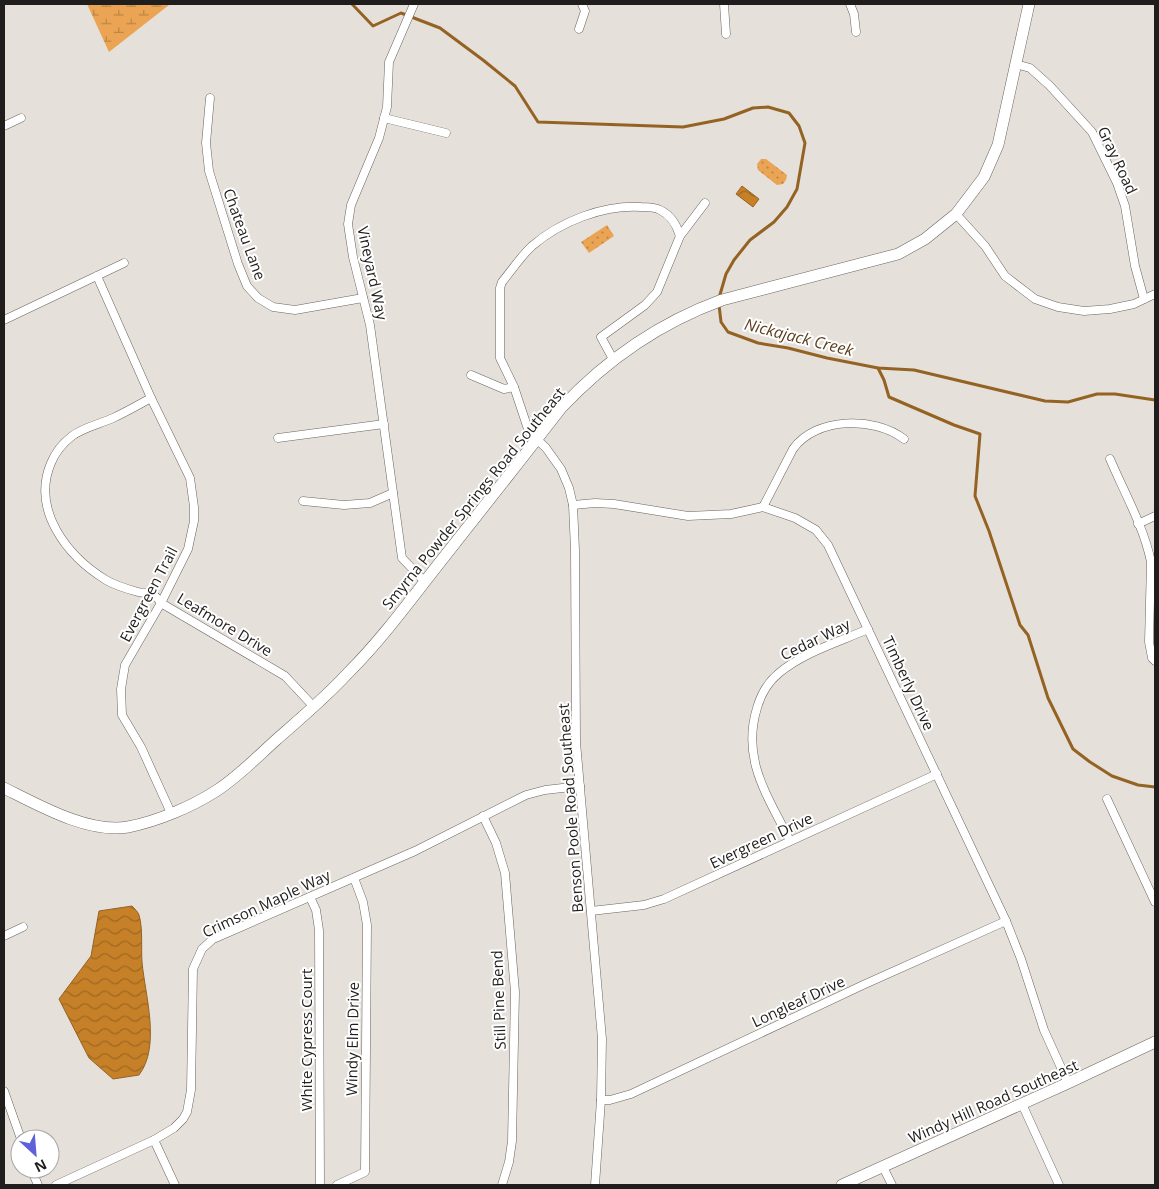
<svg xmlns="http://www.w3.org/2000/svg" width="1159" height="1189" font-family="'Open Sans',sans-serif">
  <defs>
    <pattern id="wetland-marsh" width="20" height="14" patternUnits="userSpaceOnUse" patternTransform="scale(1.25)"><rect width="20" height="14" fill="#eaa454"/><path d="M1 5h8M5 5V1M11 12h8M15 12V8" fill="none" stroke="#bd8545"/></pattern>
    <pattern id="park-dots" width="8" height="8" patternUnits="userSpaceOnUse" patternTransform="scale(1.25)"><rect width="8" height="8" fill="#eaa454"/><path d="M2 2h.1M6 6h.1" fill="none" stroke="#bd8545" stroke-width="1.8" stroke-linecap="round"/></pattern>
    <pattern id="water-waves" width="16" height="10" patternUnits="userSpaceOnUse" patternTransform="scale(1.25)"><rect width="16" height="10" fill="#c58028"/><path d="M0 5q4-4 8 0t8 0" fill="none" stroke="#a06822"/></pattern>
  </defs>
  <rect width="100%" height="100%" fill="#e6e0da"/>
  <path fill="url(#wetland-marsh)" d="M 87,4 L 168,4 L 169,5 L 109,52 Z"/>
  <g fill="url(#park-dots)">
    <path d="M 761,159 L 766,159 L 787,175 L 786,180 L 783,184 L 777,185 L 758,170 L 757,164 Z"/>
    <path d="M 607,225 L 614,236 L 589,253 L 581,242 Z"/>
  </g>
  <g fill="url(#water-waves)" stroke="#946324">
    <path d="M 742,186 L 759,199 L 753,207 L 736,194 Z"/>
    <path d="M 132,906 C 135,909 138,912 139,915 C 143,928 141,948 142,962 C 145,995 161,1046 139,1075 L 113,1079 L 89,1058 L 59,999 L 91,956 L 99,911 Z"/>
  </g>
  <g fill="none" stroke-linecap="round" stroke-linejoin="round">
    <g stroke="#946324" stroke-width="3">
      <path d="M 352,4 L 373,26 L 401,13 L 440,28 L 483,60 L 515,86 L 538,122 L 683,127 L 724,119 L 753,108 L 768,107 L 789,113 L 799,126 L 805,143 L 797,189 L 787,207 L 774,222 L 750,240 L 734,260 L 726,274 L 719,298"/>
      <path d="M 719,305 L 721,322 L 728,332 L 758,343 L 788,348 L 827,358 L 878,368 L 914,370 L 1045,401 L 1068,402 L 1097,394 L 1115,394 L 1155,400"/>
      <path d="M 878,368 L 884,380 L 889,397 L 954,425 L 980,434 L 975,496 L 989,531 L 1020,625 L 1028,635 L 1048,698 L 1073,749 L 1090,762 L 1112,776 L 1138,785 L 1155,787"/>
    </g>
    <defs>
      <g id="street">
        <path d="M 414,4 L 389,62 L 387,107 L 379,138 L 351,205 L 348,224 L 353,257 L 370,325 L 402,558 L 425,582"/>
        <path d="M 724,4 L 726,34"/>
        <path d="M 850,4 L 854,14 L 856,32"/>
        <path d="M 579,29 L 585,11 L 582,4"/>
        <path d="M 1016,64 L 1030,68 L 1050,86 L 1092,132 L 1117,183 L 1125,206 L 1135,266 L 1144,299"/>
        <path d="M 210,98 L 206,143 L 209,171 L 238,264 L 247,286 L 258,298 L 273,307 L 295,310 L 363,298"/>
        <path d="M 384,118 L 446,133"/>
        <path d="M 4,126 L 21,118"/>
        <path d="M 956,214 L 985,246 L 1005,276 L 1035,299 L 1058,307 L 1084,311 L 1110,309 L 1134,304 L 1155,294"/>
        <path d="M 680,236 L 705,203"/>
        <path d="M 97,276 L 151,398 L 190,478 L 194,507 L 194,521 L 188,549 L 161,603 L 125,665 L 121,689 L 122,715 L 141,747 L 171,813"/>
        <path d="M 4,320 L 124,263"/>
        <path d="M 471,375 L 504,389 L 514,387"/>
        <path d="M 151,398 C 138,405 126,412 113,418 C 100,424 84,427 72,436 C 63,443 55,453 51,463 C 31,510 67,556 106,580 C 116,586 127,589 138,592 C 142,593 149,593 153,595 C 156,596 159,600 161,603 L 285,676 L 314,707"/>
        <path d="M 278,438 L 384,424"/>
        <path d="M 1110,459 C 1124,492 1144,527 1151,562 L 1149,642 L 1152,658 L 1155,661"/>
        <path d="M 303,501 L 344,505 L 370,503 L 393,493"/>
        <path d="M 573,505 L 595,503 L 614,504 L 688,516 L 731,514 L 763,507 L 795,518 L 816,530 L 828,545 L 1006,921 L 1021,959 L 1044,1030 L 1068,1083"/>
        <path d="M 763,507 L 793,449 C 816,417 874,416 904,439"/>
        <path d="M 1138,524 L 1155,516"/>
        <path d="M 1107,799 L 1155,902"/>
        <path d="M 483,816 L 496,843 L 505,873 L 515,992 L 512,1141 L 509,1162 L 502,1185"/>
        <path d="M 790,841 C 768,796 741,760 757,708 C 761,694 768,682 779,673 C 804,652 839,642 868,629"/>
        <path d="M 310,897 L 316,910 L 319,930 L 320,1185"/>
        <path d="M 591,911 L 644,905 L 664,899 L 937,774"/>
        <path d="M 4,936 L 23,927"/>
        <path d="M 4,1091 L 21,1139"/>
        <path d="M 601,1100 L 610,1100 L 631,1094 L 863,985 L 1006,921"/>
        <path d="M 1022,1104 L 1059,1185"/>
        <path d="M 154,1140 L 175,1185"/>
        <path d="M 883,1167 L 892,1185"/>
        <path d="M 31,1169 L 38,1185"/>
        <path d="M 56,1185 L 154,1140 L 174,1128 L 183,1119 L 187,1112 L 191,1090 L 193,969 L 202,949 L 213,939 L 415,851 L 526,795 L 545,790 L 580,786"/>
        <path d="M 337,1185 L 365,1172 L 367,925 L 363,902 L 354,878"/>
        <path d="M 595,1185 L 601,1100 L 602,1039 L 576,742 L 575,550 L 573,505 L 569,488 L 561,469 L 546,448 L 529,432 L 514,387 L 500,358 L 500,288 L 502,282 C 512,270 521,256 532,246 C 561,221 603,205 641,207 C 647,207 655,207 660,210 C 671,215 677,226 680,236 L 657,292 L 645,305 L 601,337 L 613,359"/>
      </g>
      <g id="secondary">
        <path d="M 4,788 C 38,805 89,834 128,827 C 158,821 191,807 216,791 C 238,777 257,757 276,740 C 301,718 326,697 348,673 C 381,640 409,602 437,566 C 479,513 520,461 561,408 C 606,360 659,323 722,300 L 898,254 L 925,239 L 956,214 L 984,177 L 998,145 L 1029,4"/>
        <path d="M 842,1185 L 1068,1083 L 1155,1042"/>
      </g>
    </defs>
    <use href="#street" stroke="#6a645f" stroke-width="9"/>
    <use href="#secondary" stroke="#6a645f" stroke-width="12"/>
    <use href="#street" stroke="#fff" stroke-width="8"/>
    <use href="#secondary" stroke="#fff" stroke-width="11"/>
  </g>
  <g text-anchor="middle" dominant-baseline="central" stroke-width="4" stroke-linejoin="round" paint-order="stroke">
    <g font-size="15" fill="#201e1c" stroke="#fff">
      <text transform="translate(1118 160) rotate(65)">Gray Road</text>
      <text transform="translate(245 234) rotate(70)">Chateau Lane</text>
      <text transform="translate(373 273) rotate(78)">Vineyard Way</text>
      <text transform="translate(473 498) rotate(-51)">Smyrna Powder Springs Road Southeast</text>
      <text transform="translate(148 594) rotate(-62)">Evergreen Trail</text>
      <text transform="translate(225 624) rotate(31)">Leafmore Drive</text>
      <text transform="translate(815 639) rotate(-26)">Cedar Way</text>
      <text transform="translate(909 683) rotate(65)">Timberly Drive</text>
      <text transform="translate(570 808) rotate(-94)">Benson Poole Road Southeast</text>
      <text transform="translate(761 840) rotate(-25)">Evergreen Drive</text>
      <text transform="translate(266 903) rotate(-25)">Crimson Maple Way</text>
      <text transform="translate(498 1000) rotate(-92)">Still Pine Bend</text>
      <text transform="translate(798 1001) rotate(-25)">Longleaf Drive</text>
      <text transform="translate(352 1039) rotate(-89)">Windy Elm Drive</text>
      <text transform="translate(306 1040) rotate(-90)">White Cypress Court</text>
      <text transform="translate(993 1101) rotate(-24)">Windy Hill Road Southeast</text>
    </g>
    <g font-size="16" font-style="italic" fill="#5b3e1c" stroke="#fff">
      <text transform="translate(799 337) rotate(14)">Nickajack Creek</text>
    </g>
  </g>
  <rect width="1159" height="1189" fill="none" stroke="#201e1c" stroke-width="10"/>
  <g transform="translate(35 1154) rotate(154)"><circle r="24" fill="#ffffff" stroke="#a6a5a4"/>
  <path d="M0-4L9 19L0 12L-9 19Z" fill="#5e61d9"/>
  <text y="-8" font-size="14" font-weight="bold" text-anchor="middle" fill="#201e1c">N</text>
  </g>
</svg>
